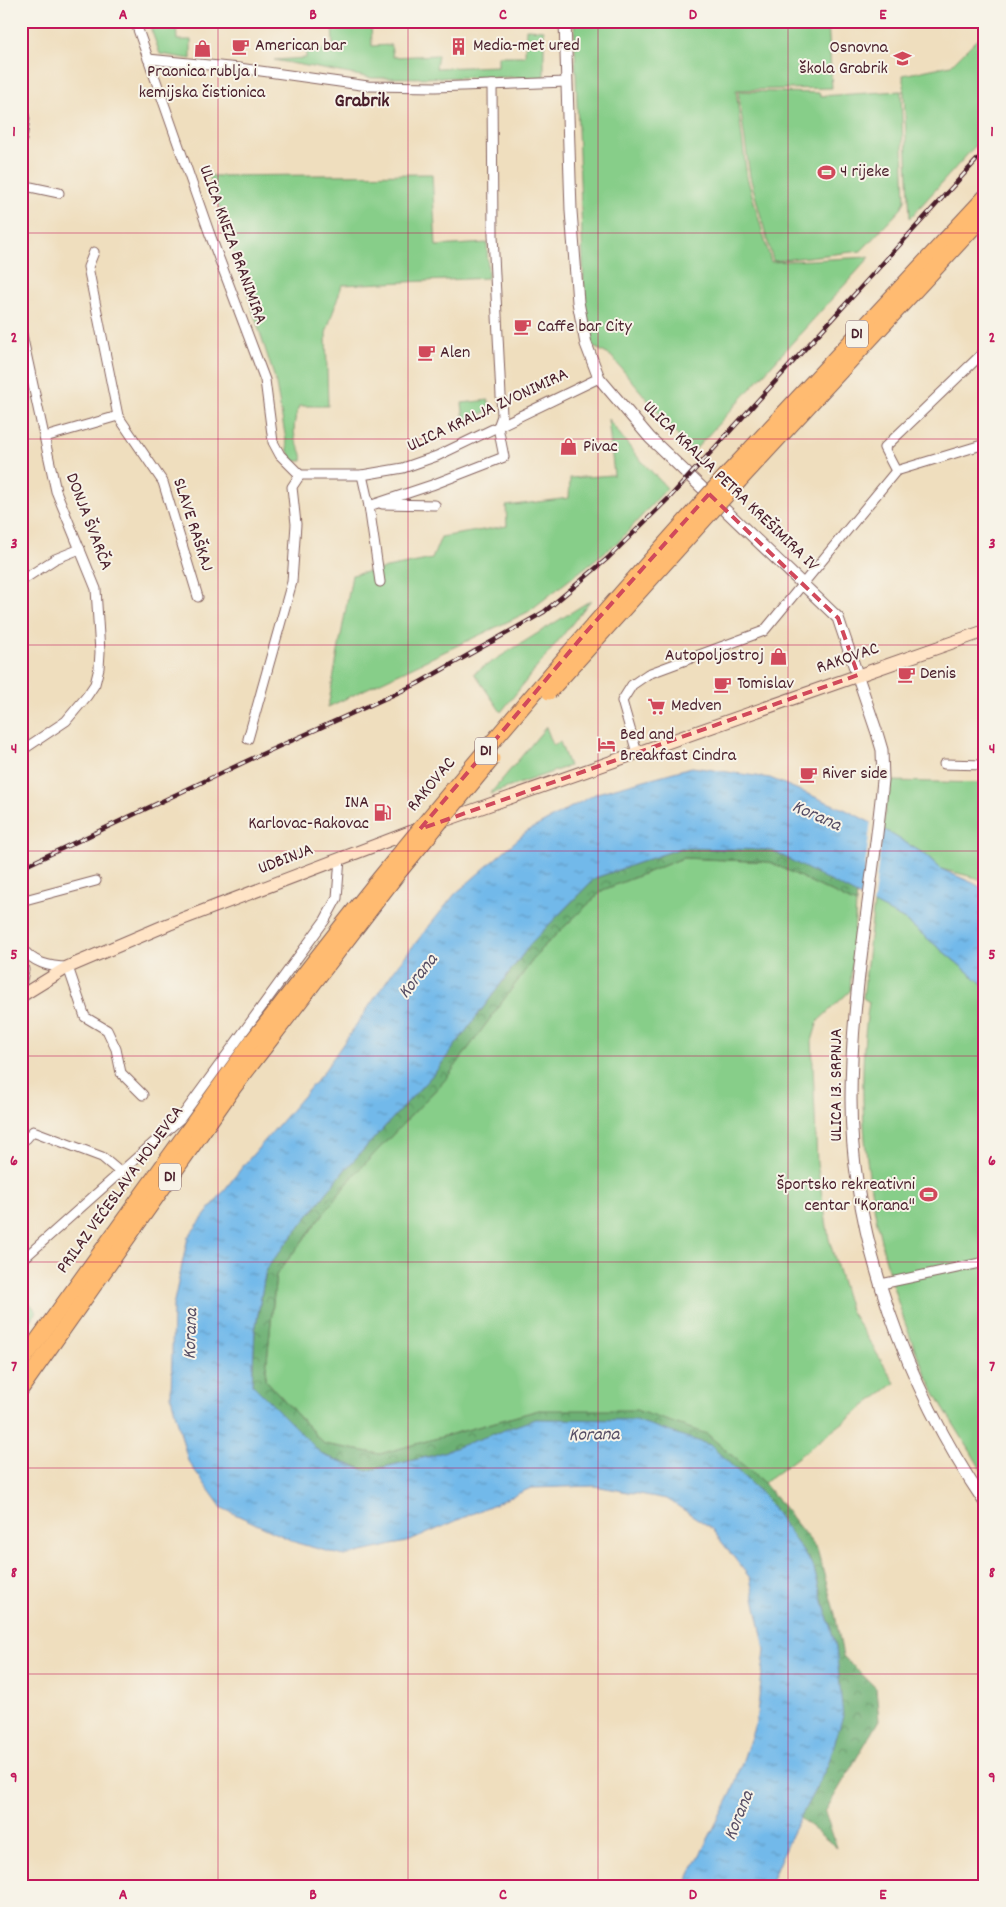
<svg xmlns="http://www.w3.org/2000/svg" width="1006" height="1907" font-family="Dekko,sans-serif">
  <defs>
    <pattern id="forest-crowns" width="20" height="18" patternUnits="userSpaceOnUse" patternTransform="scale(1.25)"><rect width="20" height="18" fill="#6db175"/><path d="M2 6a3 3 0 1 1 6 0M12 15a3 3 0 1 1 6 0" fill="none" stroke="#5c8f60"/></pattern>
    <pattern id="water-ripples" width="26" height="14" patternUnits="userSpaceOnUse" patternTransform="scale(1.25)"><rect width="26" height="14" fill="#72b9ea"/><path d="M2 4q2-2 4 0t4 0M15 11q2-2 4 0t4 0" fill="none" stroke="#6096be"/></pattern>
  </defs>
  <rect width="100%" height="100%" fill="#f7f3e8"/>
  <filter id="ink" filterUnits="userSpaceOnUse"><feTurbulence type="fractalNoise" baseFrequency=".02" numOctaves="2"/><feDisplacementMap in="SourceGraphic" scale="10" xChannelSelector="R" yChannelSelector="G"/><feConvolveMatrix kernelMatrix="1 2 1 2 8 2 1 2 1" color-interpolation-filters="sRGB"/></filter>
  <filter id="wash" filterUnits="userSpaceOnUse"><feTurbulence type="fractalNoise" baseFrequency=".0096" numOctaves="4" result="noise"/><feDisplacementMap in="SourceGraphic" scale="20" xChannelSelector="R" yChannelSelector="G"/><feGaussianBlur stdDeviation="1.12" result="paint"/><feColorMatrix in="noise" values="0 0 0 0 0 0 0 0 0 0 0 0 0 0 0 0 0 1.4 0 .05"/><feComposite in="paint" operator="in"/></filter>
  <g filter="url(#wash)">
    <rect width="100%" height="100%" fill="#efdebe"/>
    <g fill="#87ce89" stroke="#68765a">
      <path d="M 148,21 L 176,21 L 177,40 L 191,40 L 191,59 L 160,54 Z"/>
      <path d="M 332,21 L 371,21 L 372,46 L 391,45 L 393,57 L 438,55 L 436,68 L 498,66 L 498,56 L 525,56 L 526,29 L 544,30 L 544,77 L 372,78 L 274,60 L 306,58 L 306,51 L 333,49 Z"/>
      <path d="M 574,21 L 828,21 L 832,88 L 736,90 L 747,177 L 771,262 L 870,257 L 692,453 L 611,356 L 586,343 Z"/>
      <path d="M 985,31 L 985,135 L 910,218 L 903,75 L 951,65 Z"/>
      <path d="M 738,91 L 819,93 L 820,96 L 901,91 L 905,201 L 900,210 L 861,251 L 773,261 L 750,177 Z"/>
      <path d="M 432,174 L 436,246 L 487,243 L 488,278 L 342,285 L 326,333 L 328,406 L 299,406 C 295,417 293,427 295,438 C 297,447 304,451 302,461 L 293,461 L 288,451 L 275,379 L 209,176 Z"/>
      <path d="M 489,400 L 489,411 L 464,421 L 462,403 Z"/>
      <path d="M 608,419 L 636,455 L 667,488 L 619,541 L 528,612 L 328,707 L 352,575 L 432,559 L 441,537 L 507,526 L 506,506 L 569,498 L 570,478 L 614,475 Z"/>
      <path d="M 591,600 L 501,712 L 474,673 Z"/>
      <path d="M 546,727 L 553,745 L 560,742 L 569,766 L 490,794 Z"/>
      <path d="M 889,781 L 985,783 L 985,882 L 977,878 L 941,869 L 926,855 L 883,829 Z"/>
      <path d="M 683,858 L 770,862 L 856,904 L 850,991 L 818,1021 L 812,1041 L 817,1164 L 829,1239 L 850,1310 L 895,1383 L 764,1483 L 707,1434 L 539,1410 L 380,1454 L 324,1444 L 265,1379 L 276,1275 L 353,1176 L 446,1079 L 540,950 L 603,890 Z"/>
      <path d="M 874,903 L 905,920 L 985,986 L 985,1477 C 968,1444 944,1413 928,1379 C 876,1267 850,1125 869,1002 L 863,998 Z"/>
      <path d="M 21,1292 L 37,1312 L 21,1334 Z"/>
    </g>
    <path fill="url(#forest-crowns)" stroke="#5c6850" d="M 681,848 L 771,850 L 857,894 L 856,904 L 770,862 L 683,858 L 603,890 L 540,950 L 446,1079 L 353,1176 L 276,1275 L 265,1379 L 324,1444 L 380,1454 L 539,1410 L 636,1410 L 707,1434 L 764,1483 L 817,1549 L 835,1614 L 843,1656 L 876,1688 L 879,1720 L 825,1812 L 837,1848 L 800,1818 L 828,1765 L 836,1647 L 813,1566 L 764,1496 L 435,1455 L 367,1471 L 323,1455 L 252,1384 L 255,1331 L 266,1269 L 344,1171 L 437,1070 L 532,942 L 595,878 Z"/>
    <path fill="url(#water-ripples)" stroke="#5e6c8a" d="M 692,767 L 770,778 L 846,810 L 883,829 L 926,855 L 941,869 L 973,883 L 985,890 L 985,986 L 905,920 L 771,850 L 681,848 L 595,878 L 532,942 L 437,1070 L 344,1171 L 266,1269 L 255,1331 L 252,1384 L 323,1455 L 367,1471 L 435,1455 L 535,1419 L 635,1420 L 710,1445 L 764,1496 L 813,1566 L 836,1647 L 843,1716 L 828,1765 L 791,1835 L 769,1886 L 684,1886 L 732,1792 L 756,1722 L 765,1650 L 750,1578 L 710,1527 L 667,1499 L 595,1486 L 531,1488 L 410,1541 L 344,1556 L 297,1543 L 222,1508 L 188,1461 L 171,1397 L 173,1306 L 188,1237 L 243,1166 L 322,1074 L 397,966 L 455,894 L 526,832 L 597,793 Z"/>
    <path fill="#efdebe" d="M 871,820 L 883,826 L 873,906 L 861,899 Z"/>
  </g>
  <g filter="url(#ink)">
    <g fill="none" stroke-linecap="round" stroke-linejoin="round">
      <defs>
        <g id="minor">
          <path d="M 135,21 L 209,232 L 265,380 L 273,442 L 280,455 L 300,475"/>
          <path d="M 148,59 L 239,68 L 368,86 L 435,87 L 566,82"/>
          <path d="M 21,103 L 25,119 L 21,146"/>
          <path d="M 21,185 L 59,193"/>
          <path d="M 94,252 L 88,267 L 118,416 L 163,482 L 198,597"/>
          <path d="M 21,330 L 56,491 L 96,589 L 100,652 L 99,668 L 95,684 L 87,696 L 66,721 L 21,751"/>
          <path d="M 45,437 L 118,416"/>
          <path d="M 896,471 L 884,448 L 985,351"/>
          <path d="M 300,475 L 362,475 L 403,468 L 437,456 L 599,378"/>
          <path d="M 362,475 L 369,506 L 432,485 L 504,457 L 498,427 L 502,416 L 493,235 L 492,85"/>
          <path d="M 382,504 L 435,505"/>
          <path d="M 369,506 L 380,582"/>
          <path d="M 21,581 L 55,559 L 80,549"/>
          <path d="M 248,739 L 292,582 L 296,524 L 292,487 L 300,475"/>
          <path d="M 637,753 L 622,701 L 632,685 L 648,674 L 764,631 L 896,471 L 985,444"/>
          <path d="M 944,764 L 985,765"/>
          <path d="M 21,901 L 96,881"/>
          <path d="M 21,947 C 33,963 49,967 68,967 L 85,1017 L 107,1030 L 116,1049 L 121,1073 L 143,1095"/>
          <path d="M 21,954 L 24,970 L 21,985"/>
          <path d="M 26,1139 L 33,1131 L 102,1157 L 121,1173"/>
          <path d="M 21,1261 L 180,1119 L 325,920 L 337,898 L 340,858"/>
          <path d="M 881,1284 L 985,1262"/>
        </g>
        <path id="tertiary" d="M 565,21 L 571,211 L 578,302 L 586,344 L 599,378 L 650,438 L 838,618 L 877,733 L 882,750 L 883,780 C 873,886 851,992 851,1099 C 851,1239 907,1388 985,1503"/>
        <g id="secondary">
          <path d="M 440,822 L 985,631"/>
          <path d="M 21,996 L 68,967 L 169,924 L 421,828"/>
        </g>
        <g id="trunk">
          <path d="M 730,471 L 985,197"/>
          <path d="M 740,480 L 985,215"/>
          <path d="M 21,1363 L 253,1040"/>
          <path d="M 21,1389 L 234,1087 L 264,1048"/>
        </g>
      </defs>
      <use href="#minor" stroke="#84625e" stroke-width="11"/>
      <use href="#tertiary" stroke="#84625e" stroke-width="13"/>
      <use href="#secondary" stroke="#84625e" stroke-width="14"/>
      <use href="#trunk" stroke="#84625e" stroke-width="17"/>
      <use href="#minor" stroke="#fff" stroke-width="9"/>
      <use href="#tertiary" stroke="#fff" stroke-width="11"/>
      <use href="#secondary" stroke="#ffe4c6" stroke-width="12"/>
      <use href="#trunk" stroke="#ffbb71" stroke-width="15"/>
      <defs>
        <path id="rail" d="M 21,868 L 251,759 L 417,684 L 544,612 L 608,558 L 670,497 L 985,151"/>
      </defs>
      <use href="#rail" stroke="#4a1f2b" stroke-width="4.5"/>
      <use href="#rail" stroke="#f7f3e8" stroke-width="2.5" stroke-dasharray="8" stroke-linecap="butt"/>
      <defs>
        <g id="trunk-bridge">
          <path d="M 549,692 L 740,480"/>
          <path d="M 253,1040 C 298,983 342,924 388,868 C 498,732 613,601 730,471"/>
          <path d="M 264,1048 L 399,872 L 492,759"/>
        </g>
      </defs>
      <use href="#trunk-bridge" stroke="#84625e" stroke-width="17" stroke-linecap="butt"/>
      <use href="#trunk-bridge" stroke="#ffbb71" stroke-width="15"/>
    </g>
  </g>
  <path fill="none" stroke="#d1495b" stroke-width="4" stroke-dasharray="10 6" stroke-linejoin="round" d="M 709,494 L 838,618 L 858,675 L 420,829 L 587,631 Z"/>
  <path fill="none" stroke="#c2185b" stroke-width="1" stroke-opacity="0.55" d="M 218,21 L 218,1886M 408,21 L 408,1886M 598,21 L 598,1886M 788,21 L 788,1886M 21,233 L 985,233M 21,439 L 985,439M 21,645 L 985,645M 21,851 L 985,851M 21,1056 L 985,1056M 21,1262 L 985,1262M 21,1468 L 985,1468M 21,1674 L 985,1674"/>
  <defs>
    <symbol id="cafe-bare" viewBox="-9 -9 18 18"><path d="M-5.5-4.5H6V0H3Q3 3.5 0 3.5H-2.5Q-5.5 3.5-5.5 0ZM3-3.2v2h1.7v-2ZM-6 4.5H4V6H-6Z" fill="#d1495b" stroke="#f7f3e8" stroke-width="2.5" paint-order="stroke"/></symbol>
    <symbol id="building-bare" viewBox="-9 -9 18 18"><path d="M-4-6H4V6H1V3H-1V6H-4ZM-2.5-4.3h1.7v1.8h-1.7ZM.8-4.3h1.7v1.8H.8ZM-2.5-1h1.7V.8h-1.7ZM.8-1h1.7V.8H.8Z" fill="#d1495b" stroke="#f7f3e8" stroke-width="2.5" paint-order="stroke"/></symbol>
    <symbol id="shop-bare" viewBox="-9 -9 18 18"><path d="M-5-2.5h2.3a2.7 3.5 0 0 1 5.4 0H5L5.5 6h-11ZM-1.5-2.5h3a1.5 2.3 0 0 0-3 0Z" fill="#d1495b" stroke="#f7f3e8" stroke-width="2.5" paint-order="stroke"/></symbol>
    <symbol id="school-bare" viewBox="-9 -9 18 18"><path d="M0-5L7-2L0 1L-7-2ZM-4 1L0 2.5L4 1V4Q0 6-4 4Z" fill="#d1495b" stroke="#f7f3e8" stroke-width="2.5" paint-order="stroke"/></symbol>
    <symbol id="stadium-bare" viewBox="-9 -9 18 18"><path d="M0-5a6.5 5 0 1 0 0 10a6.5 5 0 1 0 0-10ZM-3.5-1.8h7v3.6h-7Z" fill="#d1495b" stroke="#f7f3e8" stroke-width="2.5" paint-order="stroke"/></symbol>
    <symbol id="supermarket-bare" viewBox="-9 -9 18 18"><path d="M-6-5.5h2.5l.6 2H6L4.5 2H-2.5L-4.4-4H-6ZM-1.5 3.2a1.3 1.3 0 1 0 .1 0ZM3 3.2a1.3 1.3 0 1 0 .1 0Z" fill="#d1495b" stroke="#f7f3e8" stroke-width="2.5" paint-order="stroke"/></symbol>
    <symbol id="hotel-bare" viewBox="-9 -9 18 18"><path d="M-6-4.5h1.5V1H6V5H4.5V3h-9V5H-6ZM-4 0a1.8 1.8 0 1 1 3.6 0ZM.5 0V-2.5h3Q6-2.5 6 0Z" fill="#d1495b" stroke="#f7f3e8" stroke-width="2.5" paint-order="stroke"/></symbol>
    <symbol id="fuel-bare" viewBox="-9 -9 18 18"><path d="M-5.5-6h7V0h2V4h1.3V-2.5L3-4.5l.8-.8L6-3V5H2.5V1h-1V6h-7ZM-4.2-4.7v3.2H.2V-4.7Z" fill="#d1495b" stroke="#f7f3e8" stroke-width="2.5" paint-order="stroke"/></symbol>
  </defs>
  <g fill-rule="evenodd">
    <use href="#cafe-bare" x="228" y="34" width="25" height="25"/>
    <use href="#building-bare" x="446" y="34" width="25" height="25"/>
    <use href="#shop-bare" x="190" y="36" width="25" height="25"/>
    <use href="#school-bare" x="890" y="46" width="25" height="25"/>
    <use href="#stadium-bare" x="814" y="160" width="25" height="25"/>
    <use href="#cafe-bare" x="510" y="314" width="25" height="25"/>
    <use href="#cafe-bare" x="414" y="340" width="25" height="25"/>
    <use href="#shop-bare" x="556" y="434" width="25" height="25"/>
    <use href="#shop-bare" x="766" y="644" width="25" height="25"/>
    <use href="#cafe-bare" x="894" y="662" width="25" height="25"/>
    <use href="#cafe-bare" x="710" y="672" width="25" height="25"/>
    <use href="#supermarket-bare" x="644" y="694" width="25" height="25"/>
    <use href="#hotel-bare" x="594" y="732" width="25" height="25"/>
    <use href="#cafe-bare" x="796" y="762" width="25" height="25"/>
    <use href="#fuel-bare" x="370" y="800" width="25" height="25"/>
    <use href="#stadium-bare" x="916" y="1182" width="25" height="25"/>
  </g>
  <g text-anchor="middle" dominant-baseline="central" stroke-width="4" stroke-linejoin="round" paint-order="stroke">
    <g fill="#f7f3e8" stroke="#7e5f64" stroke-width="1">
      <rect x="846" y="320.5" width="22" height="27" rx="4"/>
      <rect x="475" y="737.5" width="22" height="27" rx="4"/>
      <rect x="159" y="1163.5" width="22" height="27" rx="4"/>
    </g>
    <g font-size="16" font-weight="bold" fill="#4a1f2b">
      <text x="857" y="334">D1</text>
      <text x="486" y="751">D1</text>
      <text x="170" y="1177">D1</text>
    </g>
    <g font-size="18" fill="#4a1f2b" stroke="#f7f3e8" text-anchor="start">
      <text x="255" y="46">American bar</text>
      <text x="473" y="46">Media-met ured</text>
      <text x="888" y="48" text-anchor="end">Osnovna<tspan x="888" dy="21">škola Grabrik</tspan></text>
      <text x="202" y="72" text-anchor="middle">Praonica rublja i<tspan x="202" dy="21">kemijska čistionica</tspan></text>
      <text x="840" y="172">4 rijeke</text>
      <text x="537" y="327">Caffe bar City</text>
      <text x="440" y="353">Alen</text>
      <text x="583" y="447">Pivac</text>
      <text x="764" y="656" text-anchor="end">Autopoljostroj</text>
      <text x="920" y="674">Denis</text>
      <text x="737" y="684">Tomislav</text>
      <text x="671" y="706">Medven</text>
      <text x="620" y="735">Bed and<tspan x="620" dy="21">Breakfast Cindra</tspan></text>
      <text x="822" y="774">River side</text>
      <text x="369" y="803" text-anchor="end">INA<tspan x="369" dy="21">Karlovac-Rakovac</tspan></text>
      <text x="915" y="1185" text-anchor="end">Športsko rekreativni<tspan x="915" dy="21">centar "Korana"</tspan></text>
    </g>
    <g font-size="18" fill="#4a1f2b" stroke="#f7f3e8">
      <text transform="translate(232 245) rotate(70)">ULICA KNEZA BRANIMIRA</text>
      <text transform="translate(488 411) rotate(-25)">ULICA KRALJA ZVONIMIRA</text>
      <text transform="translate(730 487) rotate(44)">ULICA KRALJA PETRA KREŠIMIRA IV</text>
      <text transform="translate(88 522) rotate(69)">DONJA ŠVARČA</text>
      <text transform="translate(192 525) rotate(72)">SLAVE RAŠKAJ</text>
      <text transform="translate(848 659) rotate(-19)">RAKOVAC</text>
      <text transform="translate(432 785) rotate(-50)">RAKOVAC</text>
      <text transform="translate(286 860) rotate(-21)">UDBINJA</text>
      <text transform="translate(837 1085) rotate(-90)">ULICA 13. SRPNJA</text>
      <text transform="translate(121 1190) rotate(-54)">PRILAZ VEĆESLAVA HOLJEVCA</text>
    </g>
    <g font-size="19" font-style="italic" fill="#564d64" stroke="#f7f3e8">
      <text transform="translate(816 817) rotate(24)">Korana</text>
      <text transform="translate(419 977) rotate(-51)">Korana</text>
      <text transform="translate(192 1334) rotate(-88)">Korana</text>
      <text transform="translate(594 1436) rotate(-1)">Korana</text>
      <text transform="translate(740 1816) rotate(-68)">Korana</text>
    </g>
    <g font-size="20" font-weight="bold" fill="#4a1f2b" stroke="#f7f3e8">
      <text x="362" y="102">Grabrik</text>
    </g>
  </g>
  <rect width="1006" height="1907" fill="none" stroke="#f7f3e8" stroke-width="55"/>
  <rect x="28" y="28" width="950" height="1852" fill="none" stroke="#c2185b" stroke-width="2"/>
  <g font-size="16" text-anchor="middle" font-weight="bold" fill="#c2185b">
    <text x="123" y="19">A</text>
    <text x="313" y="19">B</text>
    <text x="503" y="19">C</text>
    <text x="693" y="19">D</text>
    <text x="883" y="19">E</text>
    <text x="14" y="136">1</text>
    <text x="992" y="136">1</text>
    <text x="14" y="342">2</text>
    <text x="992" y="342">2</text>
    <text x="14" y="548">3</text>
    <text x="992" y="548">3</text>
    <text x="14" y="753">4</text>
    <text x="992" y="753">4</text>
    <text x="14" y="959">5</text>
    <text x="992" y="959">5</text>
    <text x="14" y="1165">6</text>
    <text x="992" y="1165">6</text>
    <text x="14" y="1371">7</text>
    <text x="992" y="1371">7</text>
    <text x="14" y="1577">8</text>
    <text x="992" y="1577">8</text>
    <text x="14" y="1782">9</text>
    <text x="992" y="1782">9</text>
    <text x="123" y="1899">A</text>
    <text x="313" y="1899">B</text>
    <text x="503" y="1899">C</text>
    <text x="693" y="1899">D</text>
    <text x="883" y="1899">E</text>
  </g>
</svg>
